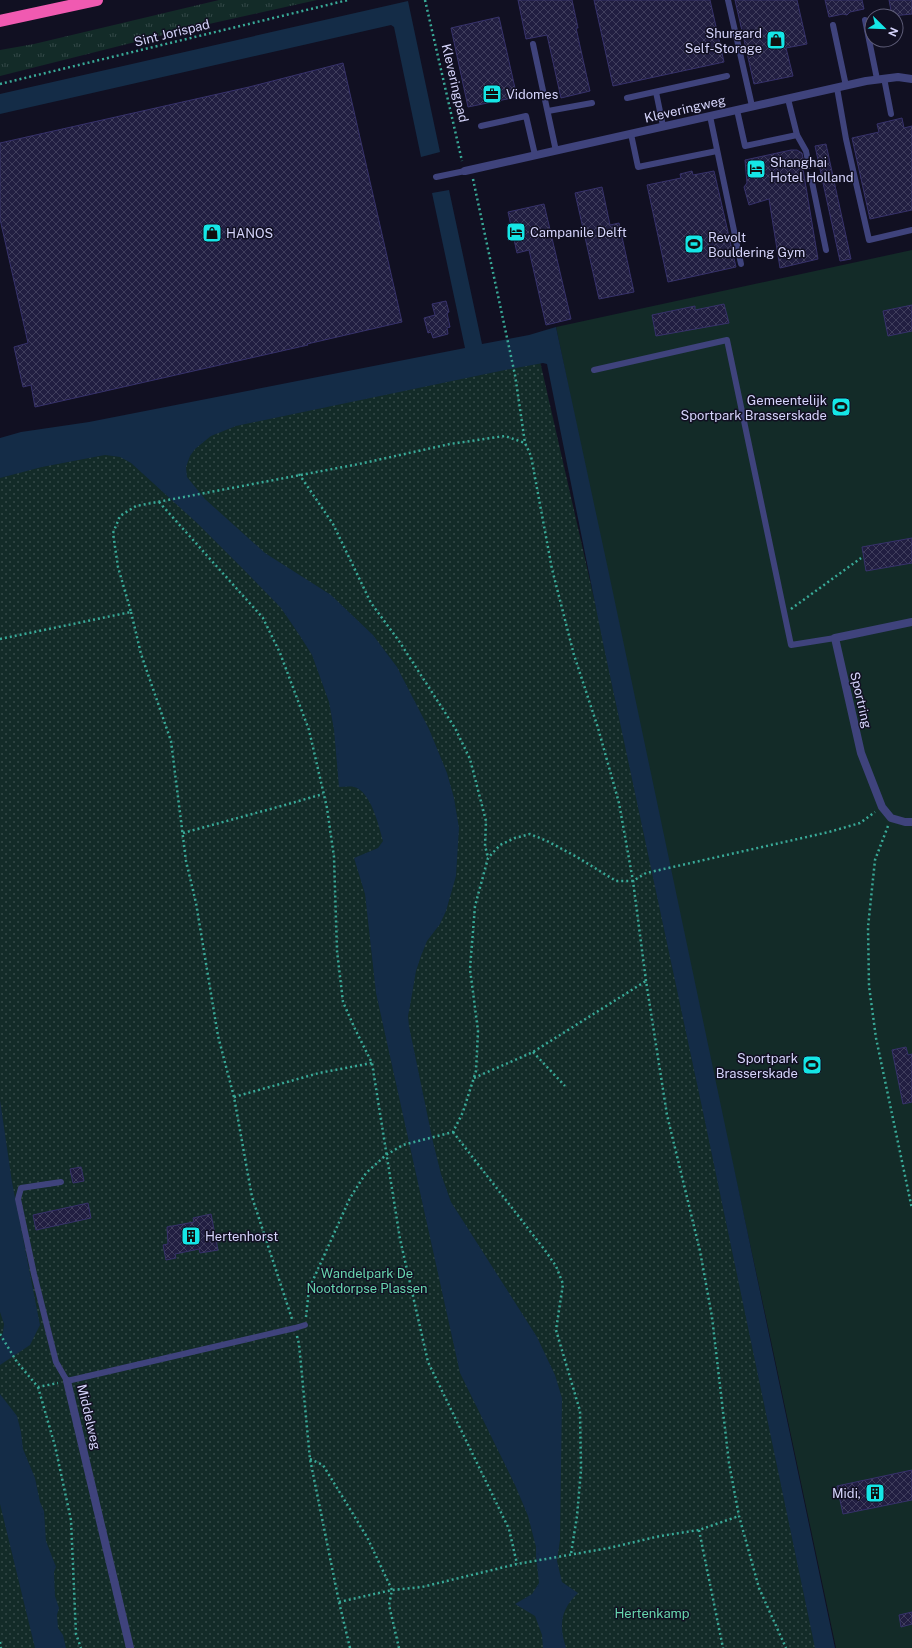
<svg xmlns="http://www.w3.org/2000/svg" width="912" height="1648" font-family="'Public Sans',sans-serif">
  <defs>
    <pattern id="grass-tufts" width="24" height="20" patternUnits="userSpaceOnUse"><rect width="24" height="20" fill="#132b28"/><path d="M3 7l-1-3M5 7V3M7 7l1-3M15 17l-1-3M17 17v-4M19 17l1-3" fill="none" stroke="#344948"/></pattern>
    <pattern id="park-dots" width="8" height="8" patternUnits="userSpaceOnUse"><rect width="8" height="8" fill="#132b28"/><path d="M2 2h.1M6 6h.1" fill="none" stroke="#344948" stroke-width="1.8" stroke-linecap="round"/></pattern>
    <pattern id="building-cross-hatch" width="8" height="8" patternUnits="userSpaceOnUse"><rect width="8" height="8" fill="#211e41"/><path d="M0 0l8 8M0 8l8-8" fill="none" stroke="#403e5d"/></pattern>
  </defs>
  <rect width="100%" height="100%" fill="#111022"/>
  <path fill="url(#grass-tufts)" d="M 219,0 L 317,0 L 191,28 L 0,76 L 0,50 L 34,44 Z"/>
  <path fill="url(#park-dots)" d="M 537,348 L 607,655 L 819,1648 L 0,1648 L 0,461 Z"/>
  <path fill="#132b28" d="M 912,250 L 912,1648 L 836,1648 L 771,1341 L 651,789 L 556,327 Z"/>
  <g fill="#142c47">
    <path d="M 408,1 L 440,152 L 421,157 L 394,27 L 391,25 L 0,114 L 0,94 Z"/>
    <path d="M 449,190 L 482,344 L 529,335 L 556,327 L 608,569 L 835,1648 L 815,1648 L 703,1112 L 603,643 L 547,364 L 543,363 L 505,370 L 236,426 L 211,436 L 195,449 L 190,456 L 186,467 L 187,477 L 205,499 L 265,553 L 331,595 L 373,635 L 397,667 L 429,729 L 447,773 L 454,798 L 459,828 L 456,876 L 446,911 L 440,924 L 427,941 L 421,956 L 416,971 L 410,1006 L 408,1016 L 409,1026 L 433,1142 L 441,1174 L 451,1202 L 537,1337 L 555,1375 L 562,1398 L 560,1540 L 557,1561 L 562,1582 L 578,1593 C 560,1610 559,1626 566,1648 L 543,1648 L 542,1635 L 535,1616 L 515,1604 L 532,1594 L 539,1583 L 536,1556 L 536,1547 L 528,1516 L 515,1485 L 460,1373 L 376,993 L 365,894 L 354,858 L 378,848 L 383,841 C 379,827 371,791 354,787 C 350,786 344,787 339,787 L 334,730 L 329,702 L 312,655 L 300,636 L 281,608 L 244,570 L 197,523 L 131,463 L 120,457 L 105,455 L 42,467 L 0,478 L 0,438 L 21,432 L 89,422 L 465,348 L 432,193 Z"/>
    <path d="M 0,1100 L 12,1182 L 40,1325 L 30,1345 L 0,1365 L 0,1341 L 3,1332 L 4,1324 L 0,1312 Z"/>
    <path d="M 0,1394 L 17,1416 L 21,1432 L 23,1449 L 35,1478 L 40,1502 L 44,1511 L 46,1541 L 56,1567 L 54,1572 L 55,1596 L 59,1608 L 57,1615 L 58,1628 L 63,1635 L 66,1648 L 35,1648 L 0,1504 Z"/>
  </g>
  <g fill="url(#building-cross-hatch)" stroke="#37326b">
    <path d="M 518,0 L 572,0 L 578,28 L 576,28 L 590,91 L 561,98 L 547,35 L 526,39 Z"/>
    <path d="M 594,0 L 710,0 L 724,62 L 613,86 Z"/>
    <path d="M 735,0 L 797,0 L 807,44 L 786,48 L 793,76 L 754,84 Z"/>
    <path d="M 825,0 L 862,0 L 864,9 L 850,12 L 847,15 L 843,14 L 829,17 Z"/>
    <path d="M 889,0 L 912,0 L 912,14 L 892,16 Z"/>
    <path d="M 499,17 L 517,97 L 468,107 L 451,28 Z"/>
    <path d="M 343,63 L 402,322 L 307,344 L 308,345 L 35,407 L 31,385 L 23,387 L 14,347 L 28,343 L 0,219 L 0,143 L 249,87 Z"/>
    <path d="M 902,118 L 904,128 L 912,126 L 912,210 L 870,219 L 852,138 L 879,132 L 877,124 Z"/>
    <path d="M 826,144 L 851,259 L 840,261 L 815,146 Z"/>
    <path d="M 791,150 L 797,150 L 802,153 L 804,163 L 802,163 L 818,259 L 780,268 L 769,199 L 749,205 L 744,187 L 747,183 L 745,160 Z"/>
    <path d="M 692,171 L 693,175 L 714,171 L 736,267 L 668,282 L 647,185 L 681,178 L 680,174 Z"/>
    <path d="M 602,187 L 610,225 L 619,223 L 634,292 L 599,299 L 575,193 Z"/>
    <path d="M 544,204 L 571,319 L 546,325 L 529,250 L 517,253 L 508,212 Z"/>
    <path d="M 446,301 L 449,312 L 447,313 L 450,327 L 447,328 L 448,334 L 433,338 L 431,332 L 428,333 L 424,318 L 435,315 L 432,304 Z"/>
    <path d="M 724,304 L 729,323 L 656,336 L 652,315 L 695,306 L 695,310 Z"/>
    <path d="M 912,305 L 912,331 L 888,336 L 883,311 Z"/>
    <path d="M 912,538 L 912,563 L 866,571 L 862,547 Z"/>
    <path d="M 906,1047 L 908,1055 L 912,1054 L 912,1102 L 903,1104 L 892,1050 Z"/>
    <path d="M 81,1167 L 84,1181 L 73,1183 L 70,1169 Z"/>
    <path d="M 88,1203 L 91,1218 L 36,1230 L 33,1215 Z"/>
    <path d="M 211,1214 L 218,1250 L 200,1253 L 199,1249 L 175,1254 L 176,1258 L 166,1260 L 163,1245 L 168,1244 L 167,1227 L 194,1222 L 193,1218 Z"/>
    <path d="M 912,1470 L 912,1500 L 843,1514 L 837,1486 Z"/>
    <path d="M 912,1612 L 912,1624 L 901,1627 L 899,1615 Z"/>
  </g>
  <g fill="none" stroke-linecap="round" stroke-linejoin="round">
    <g stroke="#39aa98" stroke-width="2.5" stroke-dasharray="2 3" stroke-linecap="butt">
      <path d="M 425,0 L 462,161"/>
      <path d="M 0,84 L 348,0"/>
      <path d="M 473,179 L 515,375 L 525,443"/>
      <path d="M 299,474 L 333,524 L 371,603 L 399,641 L 455,728 L 470,759 L 486,821 L 485,846 L 488,857"/>
      <path d="M 159,502 L 263,618 L 280,653 L 309,730 L 327,808 L 334,857 L 337,951 L 343,1002 L 355,1029 L 372,1063 L 400,1239 L 428,1362 L 509,1529 L 517,1564"/>
      <path d="M 791,609 L 861,558"/>
      <path d="M 131,612 L 141,654 L 171,741 L 186,861 L 196,903 L 218,1036 L 234,1097 L 252,1197 L 292,1319"/>
      <path d="M 0,639 L 131,612 L 118,567 L 113,533 L 120,516 L 136,506 L 359,464 L 450,444 L 505,436 L 525,443 L 531,456 L 552,569 L 574,655 L 598,728 L 619,803 L 633,881 L 646,981 L 667,1115 L 700,1251 L 712,1317 L 729,1463 L 739,1516 L 759,1588 L 786,1648"/>
      <path d="M 888,826 L 875,860 L 868,927 L 869,986 L 876,1038 L 912,1209"/>
      <path d="M 183,833 L 285,805 L 323,794"/>
      <path d="M 533,1052 L 565,1086"/>
      <path d="M 474,1078 L 533,1052 L 646,981"/>
      <path d="M 234,1097 L 319,1073 L 372,1063"/>
      <path d="M 453,1132 L 544,1249 L 556,1266 L 563,1284 L 556,1330 L 580,1411 L 581,1470 L 577,1516 L 571,1554"/>
      <path d="M 306,1317 L 309,1289 L 350,1198 L 366,1173 L 386,1155 L 403,1145 L 453,1132 L 463,1112 L 476,1071 L 478,1031 L 470,969 L 475,906 L 488,858 L 500,845 L 515,838 L 530,834 L 547,841 L 577,857 L 616,881 L 633,881 L 646,873 L 829,832 L 860,823 L 875,812"/>
      <path d="M 0,1334 L 17,1362 L 38,1387 L 58,1383"/>
      <path d="M 297,1336 L 299,1344 L 310,1459 L 339,1602 L 350,1648"/>
      <path d="M 38,1387 L 55,1446 L 71,1520 L 76,1634 L 81,1648"/>
      <path d="M 310,1459 L 323,1465 L 367,1537 L 392,1590 L 389,1605 L 399,1648"/>
      <path d="M 699,1530 L 723,1648"/>
      <path d="M 339,1602 L 392,1590 L 422,1587 L 517,1564 L 609,1548 L 660,1536 L 699,1530 L 739,1516"/>
      <path d="M 0,1642 L 1,1648"/>
    </g>
    <g stroke="#3f437c" stroke-width="6">
      <path d="M 728,0 L 752,106"/>
      <path d="M 865,20 L 877,79"/>
      <path d="M 833,25 L 846,86"/>
      <path d="M 533,44 L 556,151"/>
      <path d="M 884,78 L 891,114"/>
      <path d="M 837,88 L 846,139 L 869,240 L 912,230"/>
      <path d="M 656,92 L 663,126"/>
      <path d="M 627,98 L 727,76"/>
      <path d="M 788,99 L 797,135 L 806,151 L 809,166"/>
      <path d="M 737,110 L 745,146 L 797,135"/>
      <path d="M 548,111 L 592,103"/>
      <path d="M 710,116 L 741,264"/>
      <path d="M 481,126 L 526,116 L 535,155"/>
      <path d="M 631,134 L 638,167 L 717,151"/>
      <path d="M 436,177 L 465,171"/>
      <path d="M 811,177 L 826,250"/>
      <path d="M 594,370 L 727,340 L 791,645 L 835,638"/>
      <path d="M 61,1182 L 21,1188 L 18,1199 L 34,1274 L 56,1362 L 67,1381 L 295,1328 L 305,1325"/>
    </g>
    <g stroke="#3f437c" stroke-width="8">
      <path d="M 465,171 L 866,81 L 898,77 L 912,79"/>
      <path d="M 912,622 L 835,638 L 861,753 L 882,807 L 891,818 L 905,822 L 912,822"/>
      <path d="M 67,1381 L 130,1648"/>
    </g>
    <path stroke="#f05ab1" stroke-width="12" d="M 0,21 L 97,0"/>
  </g>
  <defs>
    <symbol id="shop-square" viewBox="-11 -11 22 22"><rect x="-9" y="-9" width="18" height="18" rx="4" fill="#15e6e6" stroke="#111022"/><path d="M-5-2.5h2.3a2.7 3.5 0 0 1 5.4 0H5L5.5 6h-11ZM-1.5-2.5h3a1.5 2.3 0 0 0-3 0Z" fill="#111"/></symbol>
    <symbol id="office-square" viewBox="-11 -11 22 22"><rect x="-9" y="-9" width="18" height="18" rx="4" fill="#15e6e6" stroke="#111022"/><path d="M-6-3h4V-5.5h4V-3h4V5H-6ZM-1-4.5V-3h2v-1.5ZM-6 0V1H6V0Z" fill="#111"/></symbol>
    <symbol id="hotel-square" viewBox="-11 -11 22 22"><rect x="-9" y="-9" width="18" height="18" rx="4" fill="#15e6e6" stroke="#111022"/><path d="M-6-4.5h1.5V1H6V5H4.5V3h-9V5H-6ZM-4 0a1.8 1.8 0 1 1 3.6 0ZM.5 0V-2.5h3Q6-2.5 6 0Z" fill="#111"/></symbol>
    <symbol id="stadium-square" viewBox="-11 -11 22 22"><rect x="-9" y="-9" width="18" height="18" rx="4" fill="#15e6e6" stroke="#111022"/><path d="M0-5a6.5 5 0 1 0 0 10a6.5 5 0 1 0 0-10ZM-3.5-1.8h7v3.6h-7Z" fill="#111"/></symbol>
    <symbol id="building-square" viewBox="-11 -11 22 22"><rect x="-9" y="-9" width="18" height="18" rx="4" fill="#15e6e6" stroke="#111022"/><path d="M-4-6H4V6H1V3H-1V6H-4ZM-2.5-4.3h1.7v1.8h-1.7ZM.8-4.3h1.7v1.8H.8ZM-2.5-1h1.7V.8h-1.7ZM.8-1h1.7V.8H.8Z" fill="#111"/></symbol>
  </defs>
  <g fill-rule="evenodd">
    <use href="#shop-square" x="765" y="29" width="22" height="22"/>
    <use href="#office-square" x="481" y="83" width="22" height="22"/>
    <use href="#hotel-square" x="745" y="158" width="22" height="22"/>
    <use href="#hotel-square" x="505" y="221" width="22" height="22"/>
    <use href="#shop-square" x="201" y="222" width="22" height="22"/>
    <use href="#stadium-square" x="683" y="233" width="22" height="22"/>
    <use href="#stadium-square" x="830" y="396" width="22" height="22"/>
    <use href="#stadium-square" x="801" y="1054" width="22" height="22"/>
    <use href="#building-square" x="180" y="1225" width="22" height="22"/>
    <use href="#building-square" x="864" y="1482" width="22" height="22"/>
  </g>
  <g text-anchor="middle" dominant-baseline="central" stroke-width="3" stroke-linejoin="round" paint-order="stroke">
    <g font-size="13" fill="#d5d4fb" stroke="#111022">
      <text transform="translate(172 33) rotate(-14)">Sint Jorispad</text>
      <text transform="translate(455 83) rotate(77)">Kleveringpad</text>
      <text transform="translate(685 109) rotate(-13)">Kleveringweg</text>
      <text transform="translate(861 700) rotate(77)">Sportring</text>
      <text transform="translate(89 1417) rotate(77)">Middelweg</text>
    </g>
    <g font-size="13" fill="#d5d4fb" stroke="#111022" text-anchor="start">
      <text x="762" y="33" text-anchor="end">Shurgard<tspan x="762" dy="15">Self-Storage</tspan></text>
      <text x="506" y="94">Vidomes</text>
      <text x="770" y="162">Shanghai<tspan x="770" dy="15">Hotel Holland</tspan></text>
      <text x="530" y="232">Campanile Delft</text>
      <text x="226" y="233">HANOS</text>
      <text x="708" y="237">Revolt<tspan x="708" dy="15">Bouldering Gym</tspan></text>
      <text x="827" y="400" text-anchor="end">Gemeentelijk<tspan x="827" dy="15">Sportpark Brasserskade</tspan></text>
      <text x="798" y="1058" text-anchor="end">Sportpark<tspan x="798" dy="15">Brasserskade</tspan></text>
      <text x="205" y="1236">Hertenhorst</text>
      <text x="861" y="1493" text-anchor="end">Midi,</text>
    </g>
    <g font-size="13" fill="#67d5ae" stroke="#111022">
      <text x="367" y="1273">Wandelpark De<tspan x="367" dy="15">Nootdorpse Plassen</tspan></text>
      <text x="652" y="1613">Hertenkamp</text>
    </g>
  </g>
  <g transform="translate(884 28) rotate(113)"><circle r="19" fill="#111022" stroke="#5f5e79"/>
  <path d="M0-3L7 15L0 10L-7 15Z" fill="#15e6e6"/>
  <text y="-6" font-size="11" font-weight="bold" text-anchor="middle" fill="#d5d4fb">N</text>
  </g>
</svg>
